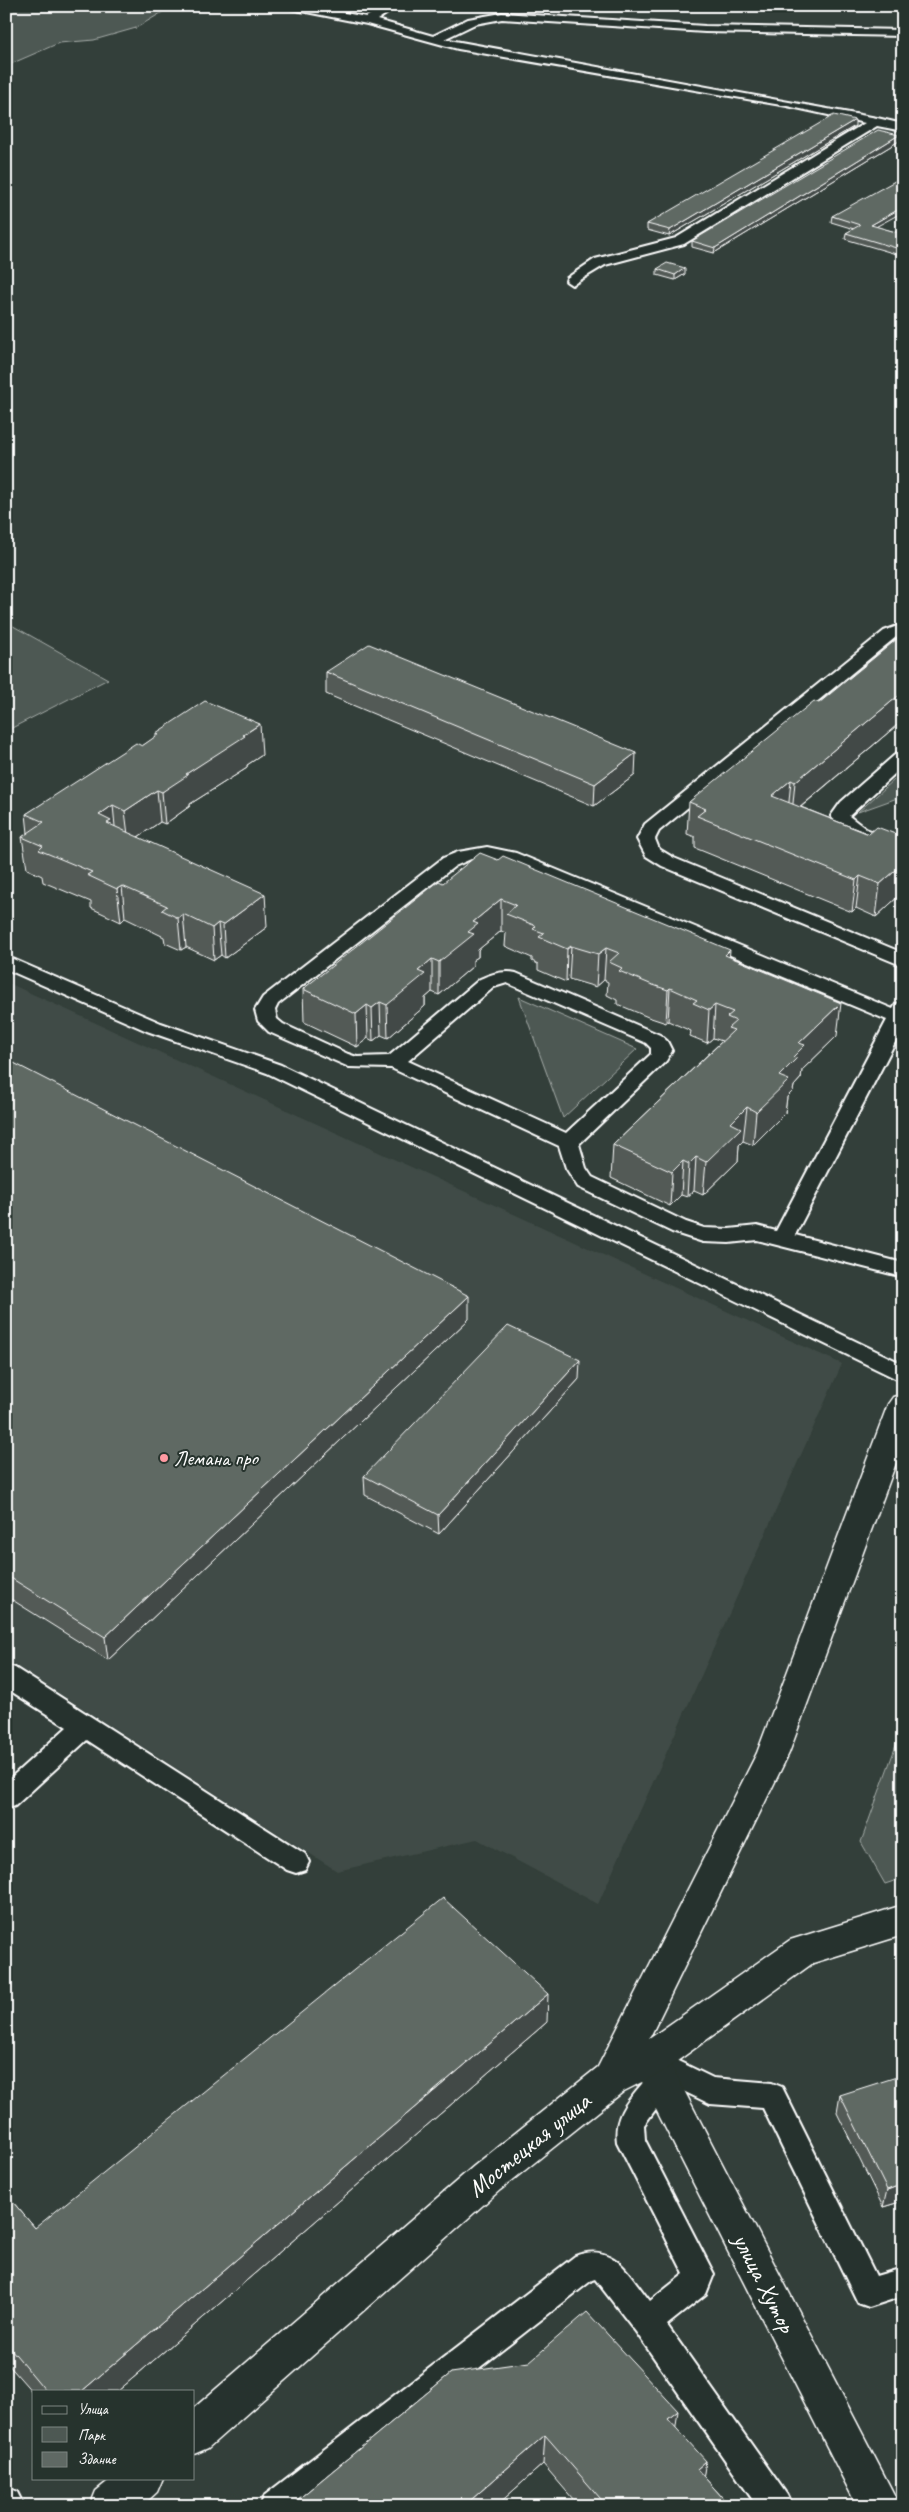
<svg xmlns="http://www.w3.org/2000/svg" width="909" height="2512" font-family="Caveat,sans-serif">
  <rect width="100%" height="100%" fill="#333f3a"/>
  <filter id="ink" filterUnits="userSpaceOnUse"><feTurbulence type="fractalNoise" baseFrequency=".02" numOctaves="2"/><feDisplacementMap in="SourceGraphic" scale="10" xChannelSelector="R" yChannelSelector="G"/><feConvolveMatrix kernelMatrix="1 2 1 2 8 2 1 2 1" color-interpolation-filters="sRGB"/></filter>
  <g filter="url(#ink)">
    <path fill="#404c47" d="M 6,982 L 842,1364 L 598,1904 L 477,1839 L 337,1871 L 6,1659 Z"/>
    <g fill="#4d5853" stroke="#a6aca9">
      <path d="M 6,6 L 164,6 L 166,10 L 136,28 L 94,40 L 59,43 L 6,66 Z"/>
      <path d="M 6,622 L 108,679 L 6,731 Z"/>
      <path d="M 903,772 L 903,796 L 858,812 Z"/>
      <path d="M 519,997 L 637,1049 L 563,1118 Z"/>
      <path d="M 903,1726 L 903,1878 L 885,1884 L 861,1842 Z"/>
    </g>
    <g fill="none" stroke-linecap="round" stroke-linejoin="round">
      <defs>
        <g id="service">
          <path d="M 286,6 L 309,6 L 366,17 L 385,6 L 398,6 L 377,20 L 433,36 L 468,19 L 502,13 L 705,26 L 903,30 L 903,36 L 705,32 L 502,19 L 475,24 L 444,39 L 877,118 L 903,124 L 903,131 L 877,126 L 684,244 L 605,265 L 572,285 L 566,281 L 567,278 L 595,259 L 676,238 L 865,123 L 787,106 L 458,49 L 367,24 L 291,9 Z"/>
          <path d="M 903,624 L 903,635 L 896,637 L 659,831 L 655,839 L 659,849 L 674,858 L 903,953 L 903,966 L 662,866 L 646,856 L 637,839 L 645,824 L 884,631 Z"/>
          <path d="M 903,752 L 903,766 L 849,816 L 866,829 L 903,843 L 903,854 C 876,848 847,839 831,816 L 841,802 L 897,753 Z"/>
          <path d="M 487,847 L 516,853 L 893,1009 L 896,1004 L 903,1002 L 903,1027 L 795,1235 L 903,1263 L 903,1277 L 757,1240 L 729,1243 L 703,1242 L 672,1232 L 578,1187 L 566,1168 L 559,1146 L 391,1068 L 349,1067 L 269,1032 L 258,1021 L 255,1010 L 263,997 L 443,858 L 458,852 ZM 487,858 L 504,861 L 887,1020 L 776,1231 L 757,1226 L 729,1229 L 704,1228 L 686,1222 L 592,1177 L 586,1168 L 579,1144 L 666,1061 L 672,1051 L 667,1041 L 660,1035 L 516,973 C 504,970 491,974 480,979 L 389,1056 L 357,1057 L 348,1054 L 283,1024 L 277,1019 L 275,1010 L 278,1004 L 455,866 L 471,859 ZM 507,983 L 646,1043 L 651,1048 L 651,1054 L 566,1133 L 408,1061 L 494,987 Z"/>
          <path d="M 6,956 L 161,1023 L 281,1065 L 903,1364 L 903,1382 L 267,1073 L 147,1031 L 6,969 Z"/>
          <path d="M 6,1665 L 15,1668 L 305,1854 L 309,1862 L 305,1870 L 296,1873 L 287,1870 L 87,1740 L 15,1806 L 6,1809 L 6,1782 L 67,1727 L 6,1688 Z"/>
          <path d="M 649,2047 L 713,2078 L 772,2083 L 782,2087 L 876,2276 L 903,2268 L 903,2296 L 869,2307 L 858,2303 L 763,2108 L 710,2104 L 673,2086 L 644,2125 L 645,2140 L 714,2274 L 706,2294 L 667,2325 L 787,2495 L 792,2506 L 757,2506 L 636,2332 L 595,2279 L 592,2280 L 302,2506 L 260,2506 L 265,2495 L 575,2256 C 614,2241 629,2275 650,2301 L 684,2274 L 617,2142 C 613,2112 632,2097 650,2074 L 639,2069 L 635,2060 L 639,2051 Z"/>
          <path d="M 6,2487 L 17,2492 L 24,2506 L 6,2506 Z"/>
        </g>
        <path id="minor" d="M 649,2044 L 662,2048 L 900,2506 L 857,2506 L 631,2060 L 636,2048 Z"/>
        <g id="tertiary">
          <path d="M 903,1394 L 903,1444 L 789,1753 L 649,2039 L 790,1940 L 903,1905 L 903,1935 L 813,1963 L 662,2072 L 624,2091 L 500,2190 L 208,2448 L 194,2454 L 194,2408 L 474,2166 L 598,2067 L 757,1753 L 888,1404 L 893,1397 Z"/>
          <path d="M 112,2478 L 163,2478 L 157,2492 L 142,2506 L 90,2506 L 96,2491 Z"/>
        </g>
      </defs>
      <use href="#service" stroke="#fff" stroke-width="4"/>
      <use href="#minor" stroke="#fff" stroke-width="3"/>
      <use href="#tertiary" stroke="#fff" stroke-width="3"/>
      <use href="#service" fill="#26332d" fill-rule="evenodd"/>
      <use href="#minor" fill="#26332d" fill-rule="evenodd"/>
      <use href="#tertiary" fill="#26332d" fill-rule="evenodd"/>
    </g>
    <g fill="#525a56" stroke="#fff">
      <path d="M 338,6 L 371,6 L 363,11 Z"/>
      <path d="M 855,126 L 669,236 L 647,230 L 647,224 Z"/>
      <path d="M 899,135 L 899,141 L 714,253 L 692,247 L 692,241 Z"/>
      <path d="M 832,216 L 877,227 L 903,234 L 903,256 L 845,239 L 846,233 L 854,229 L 831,222 Z"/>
      <path d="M 657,269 L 685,274 L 675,280 L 657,275 Z"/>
      <path d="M 903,634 L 903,720 L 801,807 L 869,834 L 903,837 L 903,892 L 876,917 L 856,908 L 852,912 L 695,848 L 695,837 L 687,834 L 689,802 L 819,703 Z"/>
      <path d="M 326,672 L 635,775 L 594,806 L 326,694 Z"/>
      <path d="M 156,733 L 262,755 L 247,765 L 247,768 L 190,804 L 190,806 L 165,824 L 160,822 L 138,837 L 267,927 L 225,958 L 221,955 L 214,960 L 186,947 L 181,950 L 165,943 L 164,937 L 125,918 L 121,922 L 91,908 L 91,902 L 43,882 L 42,876 L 27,869 L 22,837 L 28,833 L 26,814 L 142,746 L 156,737 Z"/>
      <path d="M 443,883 L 730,957 L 837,1036 L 802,1070 L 801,1078 L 794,1086 L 793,1091 L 787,1097 L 785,1113 L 753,1145 L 743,1141 L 739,1145 L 738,1161 L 703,1195 L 694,1191 L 687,1197 L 681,1195 L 670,1206 L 611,1178 L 613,1145 L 722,1041 L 713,1038 L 707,1043 L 690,1036 L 691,1031 L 668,1021 L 666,1023 L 648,1017 L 617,1004 L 617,1000 L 607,995 L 608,982 L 604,980 L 596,987 L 569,979 L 566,982 L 538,970 L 538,964 L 532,961 L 532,958 L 505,946 L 506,933 L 501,931 L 478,950 L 478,957 L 473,960 L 473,966 L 439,995 L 432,992 L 425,998 L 425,1006 L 388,1038 L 381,1035 L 373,1041 L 368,1038 L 357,1047 L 304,1022 L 303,989 Z"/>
      <path d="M 6,1059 L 469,1319 L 108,1660 L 6,1596 Z"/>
      <path d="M 579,1379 L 439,1534 L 365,1495 L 364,1476 Z"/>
      <path d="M 547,2022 L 118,2391 L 34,2391 L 34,2394 L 6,2362 L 6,2194 L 35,2228 Z"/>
      <path d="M 840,2095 L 903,2201 L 883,2207 L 837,2113 Z"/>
      <path d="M 451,2373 L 706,2461 L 703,2476 L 730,2506 L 579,2506 L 543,2464 L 496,2506 L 290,2506 Z"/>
    </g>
    <g fill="#424a46" stroke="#fff">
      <path d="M 363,6 L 371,6 L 363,11 Z"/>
      <path d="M 855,120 L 855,126 L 669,236 L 670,230 Z"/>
      <path d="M 899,135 L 899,141 L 714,253 L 715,248 Z"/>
      <path d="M 903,207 L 903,212 L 870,230 L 871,225 Z"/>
      <path d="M 685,268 L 685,274 L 675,280 L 675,275 Z"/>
      <path d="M 903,692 L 903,720 L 792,814 L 795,782 Z"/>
      <path d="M 260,724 L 262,755 L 247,765 L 247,768 L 190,804 L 190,806 L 165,824 L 162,792 L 186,774 Z"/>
      <path d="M 636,753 L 635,775 L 594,806 L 595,784 Z"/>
      <path d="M 791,780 L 788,812 L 772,796 Z"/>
      <path d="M 157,790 L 160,822 L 129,843 L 125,811 Z"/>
      <path d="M 113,805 L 116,837 L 99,815 Z"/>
      <path d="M 903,864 L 903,892 L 876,917 L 880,884 Z"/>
      <path d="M 860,876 L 856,908 L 852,912 L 856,880 Z"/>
      <path d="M 122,886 L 125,918 L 121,922 L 117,889 Z"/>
      <path d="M 265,894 L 267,927 L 225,958 L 223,925 Z"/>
      <path d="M 501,899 L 501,931 L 478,950 L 478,957 L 473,960 L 473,966 L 439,995 L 439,962 L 468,932 L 473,922 Z"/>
      <path d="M 183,914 L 186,947 L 181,950 L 178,918 Z"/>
      <path d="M 218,923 L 221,955 L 214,960 L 212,928 Z"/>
      <path d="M 571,946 L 569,979 L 566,982 L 567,949 Z"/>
      <path d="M 606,948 L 604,980 L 596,987 L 598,954 Z"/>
      <path d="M 730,950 L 727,983 L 725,955 Z"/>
      <path d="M 432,959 L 432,992 L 425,998 L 425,1006 L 388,1038 L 387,1005 L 418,971 Z"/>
      <path d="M 670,988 L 668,1021 L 666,1023 L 668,990 Z"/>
      <path d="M 380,1002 L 381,1035 L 373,1041 L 372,1008 Z"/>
      <path d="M 841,1003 L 837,1036 L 802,1070 L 801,1078 L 794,1086 L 793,1091 L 787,1097 L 785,1113 L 753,1145 L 756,1112 L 779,1076 L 793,1057 L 799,1043 Z"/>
      <path d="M 367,1005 L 368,1038 L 357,1047 L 356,1014 Z"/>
      <path d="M 715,1005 L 713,1038 L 707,1043 L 709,1010 Z"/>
      <path d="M 747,1107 L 743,1141 L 739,1145 L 738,1161 L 703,1195 L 706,1162 L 731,1123 Z"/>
      <path d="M 696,1157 L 694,1191 L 687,1197 L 689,1164 Z"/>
      <path d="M 683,1161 L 681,1195 L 670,1206 L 672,1172 Z"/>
      <path d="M 469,1296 L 469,1319 L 108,1660 L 105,1637 Z"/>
      <path d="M 580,1360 L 579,1379 L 439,1534 L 438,1515 Z"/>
      <path d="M 548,1994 L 547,2022 L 118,2391 L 82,2391 Z"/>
      <path d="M 903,2184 L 903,2201 L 883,2207 L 887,2190 Z"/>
      <path d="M 678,2411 L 674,2441 L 668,2419 Z"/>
      <path d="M 545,2435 L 543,2464 L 496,2506 L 464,2506 Z"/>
      <path d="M 706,2461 L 701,2490 L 697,2469 Z"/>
    </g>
    <g fill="#5f6964" stroke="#fff">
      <path d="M 834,115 L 855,120 L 670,230 L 647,224 Z"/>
      <path d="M 878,130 L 899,135 L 715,248 L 692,241 Z"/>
      <path d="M 902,177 L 903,178 L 903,207 L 871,225 L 903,234 L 903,250 L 846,233 L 860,225 L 832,216 Z"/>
      <path d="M 667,263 L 685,268 L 675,275 L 657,269 Z"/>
      <path d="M 903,634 L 903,692 L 795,782 L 791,780 L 772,796 L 869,834 L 877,827 L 903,837 L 903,864 L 880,884 L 860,876 L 856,880 L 697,816 L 706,809 L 689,802 L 814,701 L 819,703 Z"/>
      <path d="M 369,644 L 636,753 L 595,784 L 326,672 Z"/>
      <path d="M 205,701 L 260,724 L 243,735 L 245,736 L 186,774 L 188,775 L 162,792 L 157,790 L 125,811 L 113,805 L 99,815 L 111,821 L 107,823 L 265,894 L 223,925 L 218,923 L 212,928 L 183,914 L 178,918 L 162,910 L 167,906 L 122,886 L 117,889 L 87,875 L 92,872 L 39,850 L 43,846 L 22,837 L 44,822 L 26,814 L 136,743 L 142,746 L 159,734 L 156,733 Z"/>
      <path d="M 480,853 L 498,860 L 503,856 L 730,950 L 725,955 L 841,1003 L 799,1043 L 805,1045 L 793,1057 L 797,1058 L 779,1076 L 789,1080 L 756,1112 L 747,1107 L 731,1123 L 741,1128 L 706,1162 L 696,1157 L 689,1164 L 683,1161 L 672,1172 L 613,1145 L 734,1030 L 728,1028 L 736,1021 L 727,1017 L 733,1012 L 715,1005 L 709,1010 L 693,1003 L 697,1000 L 670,988 L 668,990 L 650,984 L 619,971 L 622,968 L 609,962 L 619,953 L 606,948 L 598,954 L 571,946 L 567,949 L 539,937 L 544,933 L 533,929 L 536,926 L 506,914 L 516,905 L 501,899 L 473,922 L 478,924 L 468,932 L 474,934 L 439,962 L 432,959 L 418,971 L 425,974 L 387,1005 L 380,1002 L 372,1008 L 367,1005 L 356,1014 L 303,989 L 439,881 L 443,883 Z"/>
      <path d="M 6,1059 L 469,1296 L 105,1637 L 6,1575 Z"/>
      <path d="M 508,1326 L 580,1360 L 438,1515 L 364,1476 Z"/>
      <path d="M 443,1898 L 548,1994 L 82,2391 L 46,2391 L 6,2343 L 6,2194 L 35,2228 Z"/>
      <path d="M 903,2075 L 903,2184 L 887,2190 L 840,2095 Z"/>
      <path d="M 587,2312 L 678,2411 L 668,2419 L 706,2461 L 697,2469 L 730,2506 L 607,2506 L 545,2435 L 464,2506 L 290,2506 L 451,2373 L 529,2362 Z"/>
    </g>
  </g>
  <circle fill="#ff9aa2" stroke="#26332d" stroke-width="2" cx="164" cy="1458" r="5"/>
  <g text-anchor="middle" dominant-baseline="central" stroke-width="4" stroke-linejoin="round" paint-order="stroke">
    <g font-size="21" fill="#fff" stroke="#26332d" text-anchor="start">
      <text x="174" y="1458">Лемана про</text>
    </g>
    <g font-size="25" fill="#fff" stroke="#26332d">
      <text transform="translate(529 2145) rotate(-39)">Мостецкая улица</text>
      <text transform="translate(764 2283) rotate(63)">улица Хутор</text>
    </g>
  </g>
  <rect width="909" height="2512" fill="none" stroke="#26332d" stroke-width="25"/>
  <rect x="12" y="12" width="884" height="2487" fill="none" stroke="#fff" stroke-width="2" filter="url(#ink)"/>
  <rect x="32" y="2390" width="162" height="90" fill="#26332d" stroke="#7d8581"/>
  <rect x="42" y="2406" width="25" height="8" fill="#26332d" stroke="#7d8581"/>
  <text x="78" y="2414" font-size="15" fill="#ffffff">Улица</text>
  <rect x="42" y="2427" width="25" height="15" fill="#4d5853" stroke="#7d8581"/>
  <text x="78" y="2440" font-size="15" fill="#ffffff">Парк</text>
  <rect x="42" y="2452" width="25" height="15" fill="#5f6964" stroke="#7d8581"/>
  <text x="78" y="2464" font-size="15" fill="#ffffff">Здание</text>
</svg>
